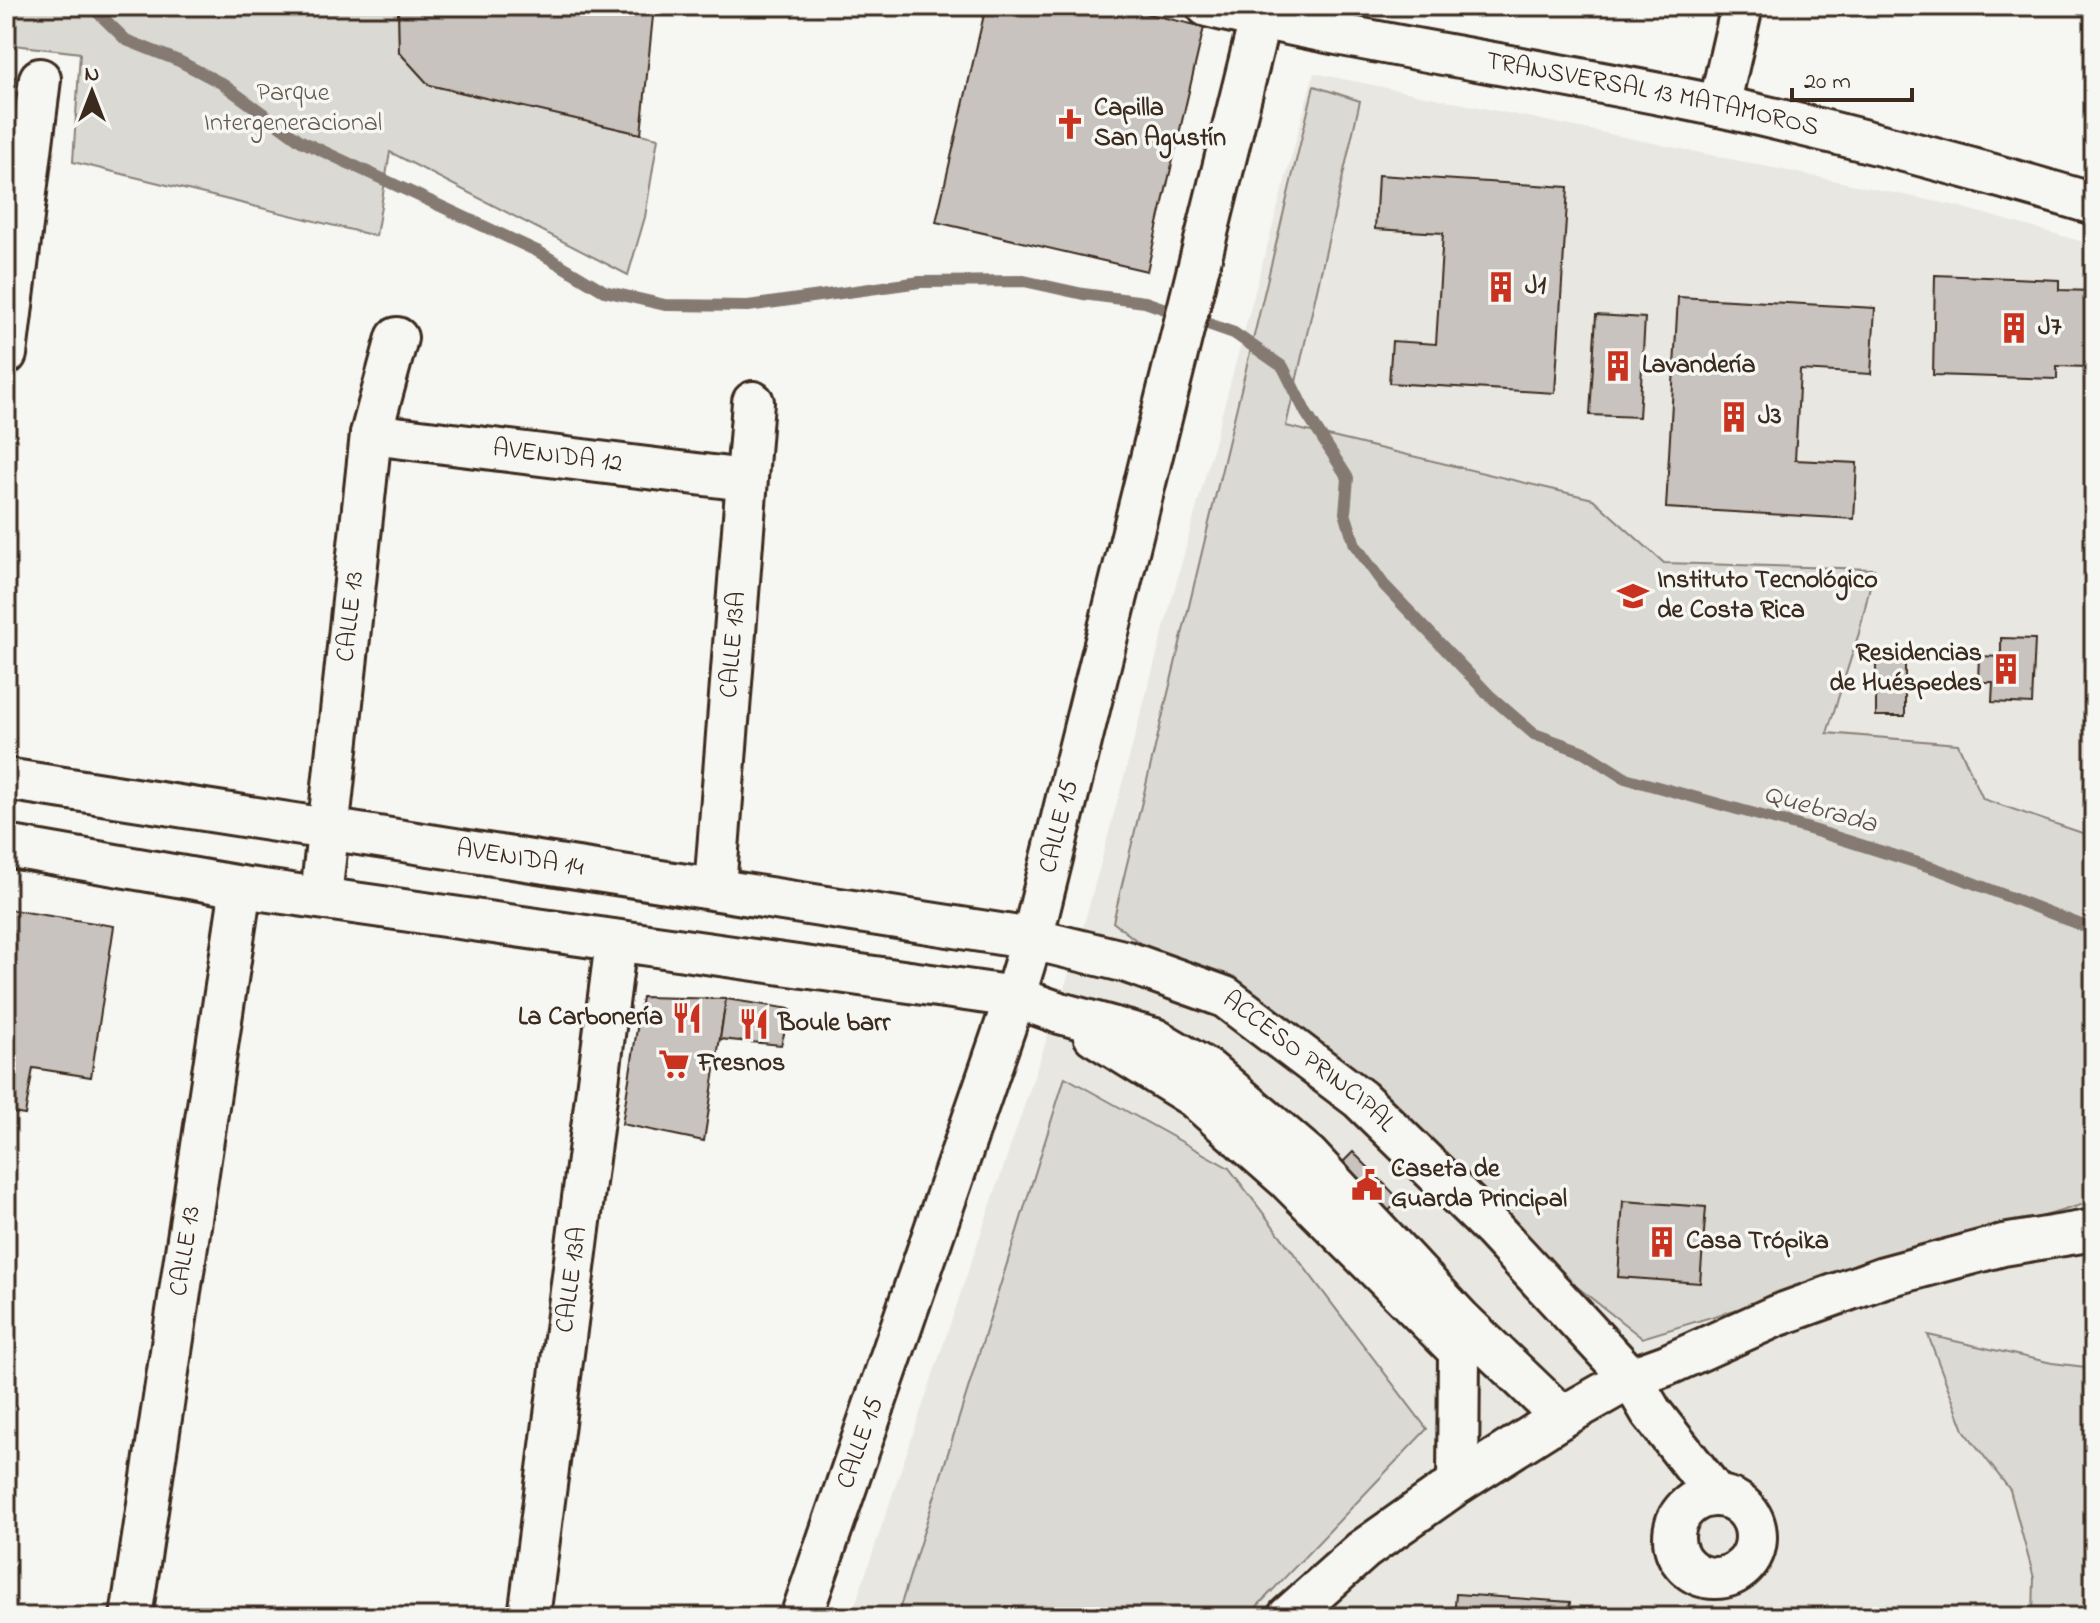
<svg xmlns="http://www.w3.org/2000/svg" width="2100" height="1623" font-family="'Indie Flower',sans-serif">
  <rect width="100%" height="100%" fill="#f6f6f2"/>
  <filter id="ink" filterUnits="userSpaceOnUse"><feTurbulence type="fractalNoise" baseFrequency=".0125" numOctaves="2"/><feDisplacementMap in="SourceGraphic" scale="16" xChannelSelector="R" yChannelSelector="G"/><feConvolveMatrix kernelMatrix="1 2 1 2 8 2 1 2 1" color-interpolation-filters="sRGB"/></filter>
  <g filter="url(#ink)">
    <path fill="#e8e7e2" d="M 1314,73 L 1957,206 L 2094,245 L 2094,1617 L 851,1617 L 1078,947 Z"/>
    <g fill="#dad9d3" stroke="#8a8278" stroke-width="2">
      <path d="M 6,6 L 398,6 L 399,52 L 430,85 L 658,138 L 645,217 L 628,275 L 390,152 L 376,236 L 73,162 L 80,53 L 6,44 Z"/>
      <path d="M 1314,86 L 1360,101 L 1286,426 L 1593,499 L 1664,563 L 1874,569 L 1859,633 L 1827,733 L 1958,744 L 1983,799 L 2094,837 L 2094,1201 L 1642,1338 L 1113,922 Z"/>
      <path d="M 1065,1077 L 1229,1168 L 1427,1429 L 1247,1617 L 897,1617 Z"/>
      <path d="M 1928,1335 L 2052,1363 L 2094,1368 L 2094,1617 L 2033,1617 L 2034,1578 L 2010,1490 L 1964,1430 Z"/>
    </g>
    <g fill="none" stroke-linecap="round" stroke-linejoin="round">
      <path stroke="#857a71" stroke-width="12" d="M 91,6 L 126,40 L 179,61 L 221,83 L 301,141 L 539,252 L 604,291 L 665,305 L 748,306 L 920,282 L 1024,281 L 1083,294 L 1145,302 L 1234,333 L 1283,367 L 1306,413 L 1348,478 L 1345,513 L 1355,545 L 1384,585 L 1489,695 L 1534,734 L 1584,752 L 1625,778 L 1813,830 L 1937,869 L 2094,930"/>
    </g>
    <g fill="#c8c3be" stroke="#3b2a1e" stroke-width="2">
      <path d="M 398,6 L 654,6 L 641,134 L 429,85 L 399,52 Z"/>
      <path d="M 986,6 L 1115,6 L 1204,27 L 1147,271 L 936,222 Z"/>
      <path d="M 1378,175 L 1568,187 L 1555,393 L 1389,383 L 1392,341 L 1436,344 L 1443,233 L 1375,229 Z"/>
      <path d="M 1935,275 L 2059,280 L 2059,290 L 2094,291 L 2094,371 L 2087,367 L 2057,366 L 2057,379 L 1933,375 Z"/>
      <path d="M 1678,297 L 1875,308 L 1871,374 L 1800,370 L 1795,460 L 1857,463 L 1854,519 L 1666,508 Z"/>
      <path d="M 1596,315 L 1645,318 L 1639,417 L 1590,415 Z"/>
      <path d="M 2001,638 L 2035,639 L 2032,704 L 1992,702 L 1993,682 L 1978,682 L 1979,656 L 2001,657 Z"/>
      <rect x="1876" y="663" width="29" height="53"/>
      <path d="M 6,909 L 114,926 L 91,1077 L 33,1068 L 25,1115 L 6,1112 Z"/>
      <path d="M 642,997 L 726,999 L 704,1141 L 622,1124 Z"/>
      <path d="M 726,999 L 791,1009 L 781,1045 L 720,1039 Z"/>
      <path d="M 1353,1152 L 1400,1200 L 1380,1219 L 1334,1171 Z"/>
      <path d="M 1623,1201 L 1706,1207 L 1700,1283 L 1618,1277 Z"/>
      <path d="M 1456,1594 L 1570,1602 L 1569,1617 L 1454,1617 Z"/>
    </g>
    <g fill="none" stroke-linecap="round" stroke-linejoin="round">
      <defs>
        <g id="minor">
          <path id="s1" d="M 1207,6 C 1376,46 1549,70 1719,106 C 1845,134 1970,167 2094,204"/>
          <path d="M 1719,106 L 1742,6"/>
          <path d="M 6,354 L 40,79"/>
          <path id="s2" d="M 371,434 L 745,480"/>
          <path id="s3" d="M 6,779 L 1032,939 L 1127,962 L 1225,997 L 1360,1099 L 1493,1229 L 1631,1378 L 1651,1412 L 1717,1496"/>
          <path d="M 6,846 L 241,887 L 1015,997 L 1060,1013 L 1155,1039 L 1209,1071 L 1308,1156 L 1460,1319 L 1562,1417"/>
          <path id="s4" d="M 715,888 L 753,402"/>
          <path id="s5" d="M 321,897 L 371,434 L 397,338"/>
          <path d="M 1094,1035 L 1194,1097 L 1287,1179 L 1459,1351 L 1458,1483"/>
          <circle cx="1715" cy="1537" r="41"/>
          <path id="s6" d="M 131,1617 L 241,887"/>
          <path id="s7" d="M 529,1617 L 616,942"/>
          <path id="s8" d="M 801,1617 L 1007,1021 L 1032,939 L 1260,19"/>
          <path d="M 1288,1617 L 1363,1550 L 1458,1483 L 1562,1417 L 1631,1378 L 1667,1365 L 1776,1316 L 1884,1277 L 2003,1245 L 2094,1230"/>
        </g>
      </defs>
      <use href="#minor" stroke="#3b2a1e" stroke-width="46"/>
      <use href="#minor" stroke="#f6f6f2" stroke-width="40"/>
    </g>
  </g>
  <defs>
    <symbol id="church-bare" viewBox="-9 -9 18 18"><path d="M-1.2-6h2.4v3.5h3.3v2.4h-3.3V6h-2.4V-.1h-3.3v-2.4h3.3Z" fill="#c8321e" stroke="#f6f6f2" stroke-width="2.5" paint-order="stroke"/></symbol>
    <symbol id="building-bare" viewBox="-9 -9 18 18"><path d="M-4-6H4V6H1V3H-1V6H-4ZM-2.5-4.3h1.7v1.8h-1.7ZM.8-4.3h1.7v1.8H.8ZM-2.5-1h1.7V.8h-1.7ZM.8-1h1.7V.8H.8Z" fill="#c8321e" stroke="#f6f6f2" stroke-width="2.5" paint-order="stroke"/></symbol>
    <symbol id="university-bare" viewBox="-9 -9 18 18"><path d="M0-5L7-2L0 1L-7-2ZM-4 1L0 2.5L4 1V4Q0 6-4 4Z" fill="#c8321e" stroke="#f6f6f2" stroke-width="2.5" paint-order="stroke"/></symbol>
    <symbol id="restaurant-bare" viewBox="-9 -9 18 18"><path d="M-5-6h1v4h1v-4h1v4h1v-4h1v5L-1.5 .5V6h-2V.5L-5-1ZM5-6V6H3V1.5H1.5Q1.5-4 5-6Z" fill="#c8321e" stroke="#f6f6f2" stroke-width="2.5" paint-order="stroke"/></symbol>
    <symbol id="supermarket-bare" viewBox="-9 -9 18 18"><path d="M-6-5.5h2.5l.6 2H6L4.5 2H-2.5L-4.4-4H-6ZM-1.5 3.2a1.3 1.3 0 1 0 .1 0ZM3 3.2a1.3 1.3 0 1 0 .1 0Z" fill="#c8321e" stroke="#f6f6f2" stroke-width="2.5" paint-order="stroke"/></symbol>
    <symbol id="civic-bare" viewBox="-9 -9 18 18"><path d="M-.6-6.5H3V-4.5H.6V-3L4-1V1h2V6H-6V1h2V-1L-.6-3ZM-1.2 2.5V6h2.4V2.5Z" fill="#c8321e" stroke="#f6f6f2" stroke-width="2.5" paint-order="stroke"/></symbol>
  </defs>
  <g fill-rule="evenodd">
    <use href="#church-bare" x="1048" y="102" width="44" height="44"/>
    <use href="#building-bare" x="1479" y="265" width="44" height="44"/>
    <use href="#building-bare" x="1992" y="306" width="44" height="44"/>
    <use href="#building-bare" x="1596" y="344" width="44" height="44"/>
    <use href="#building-bare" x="1712" y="395" width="44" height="44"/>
    <use href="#university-bare" x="1611" y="574" width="44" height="44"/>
    <use href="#building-bare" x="1984" y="647" width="44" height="44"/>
    <use href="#restaurant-bare" x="665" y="996" width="44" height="44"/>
    <use href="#restaurant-bare" x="732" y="1002" width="44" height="44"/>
    <use href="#supermarket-bare" x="652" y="1042" width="44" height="44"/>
    <use href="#civic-bare" x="1345" y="1163" width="44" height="44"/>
    <use href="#building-bare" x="1640" y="1220" width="44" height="44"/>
  </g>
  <g text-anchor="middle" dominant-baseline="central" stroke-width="7" stroke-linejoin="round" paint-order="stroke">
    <g font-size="26" fill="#63564b" stroke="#f6f6f2">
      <text x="293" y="94">Parque<tspan x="293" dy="30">Intergeneracional</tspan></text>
    </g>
    <g font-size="26" fill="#3b2a1e" stroke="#f6f6f2">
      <text stroke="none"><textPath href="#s1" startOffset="454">TRANSVERSAL 13 MATAMOROS</textPath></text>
      <text stroke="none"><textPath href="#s2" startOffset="188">AVENIDA 12</textPath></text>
      <text stroke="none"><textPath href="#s5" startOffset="282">CALLE 13</textPath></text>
      <text stroke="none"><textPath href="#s4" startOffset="244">CALLE 13A</textPath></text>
      <text stroke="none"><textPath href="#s8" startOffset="832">CALLE 15</textPath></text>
      <text stroke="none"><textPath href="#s3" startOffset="520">AVENIDA 14</textPath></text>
      <text stroke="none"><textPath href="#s3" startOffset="1346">ACCESO PRINCIPAL</textPath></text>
      <text stroke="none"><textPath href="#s6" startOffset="370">CALLE 13</textPath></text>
      <text stroke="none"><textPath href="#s7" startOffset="340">CALLE 13A</textPath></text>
      <text stroke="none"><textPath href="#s8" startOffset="184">CALLE 15</textPath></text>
    </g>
    <g font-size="26" font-weight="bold" fill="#3b2a1e" stroke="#f6f6f2" text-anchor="start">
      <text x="1094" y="109">Capilla<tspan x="1094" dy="30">San Agustín</tspan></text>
      <text x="1525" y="287">J1</text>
      <text x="2038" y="328">J7</text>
      <text x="1642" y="366">Lavandería</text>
      <text x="1758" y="417">J3</text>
      <text x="1657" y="581">Instituto Tecnológico<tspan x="1657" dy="30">de Costa Rica</tspan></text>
      <text x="1982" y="654" text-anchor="end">Residencias<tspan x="1982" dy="30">de Huéspedes</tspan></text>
      <text x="663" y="1018" text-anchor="end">La Carbonería</text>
      <text x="778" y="1024">Boule barr</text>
      <text x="698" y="1064">Fresnos</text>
      <text x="1391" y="1170">Caseta de<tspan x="1391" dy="30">Guarda Principal</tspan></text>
      <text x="1686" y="1242">Casa Trópika</text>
    </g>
    <g font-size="28" font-style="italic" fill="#605248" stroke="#f6f6f2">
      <text transform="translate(1820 810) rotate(16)">Quebrada</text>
    </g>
  </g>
  <rect width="2100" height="1623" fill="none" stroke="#f6f6f2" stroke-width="32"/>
  <rect x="16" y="16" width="2068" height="1591" fill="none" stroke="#3b2a1e" stroke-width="3" filter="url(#ink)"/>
  <g transform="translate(92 92)" stroke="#f6f6f2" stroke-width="6" paint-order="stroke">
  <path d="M0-6L14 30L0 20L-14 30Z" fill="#3b2a1e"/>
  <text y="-12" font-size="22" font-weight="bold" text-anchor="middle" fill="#3b2a1e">N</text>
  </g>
  <path d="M1792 88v12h120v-12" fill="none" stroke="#3b2a1e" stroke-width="4"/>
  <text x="1804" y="88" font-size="24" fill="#3b2a1e" stroke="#f6f6f2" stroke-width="6" paint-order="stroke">20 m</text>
</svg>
